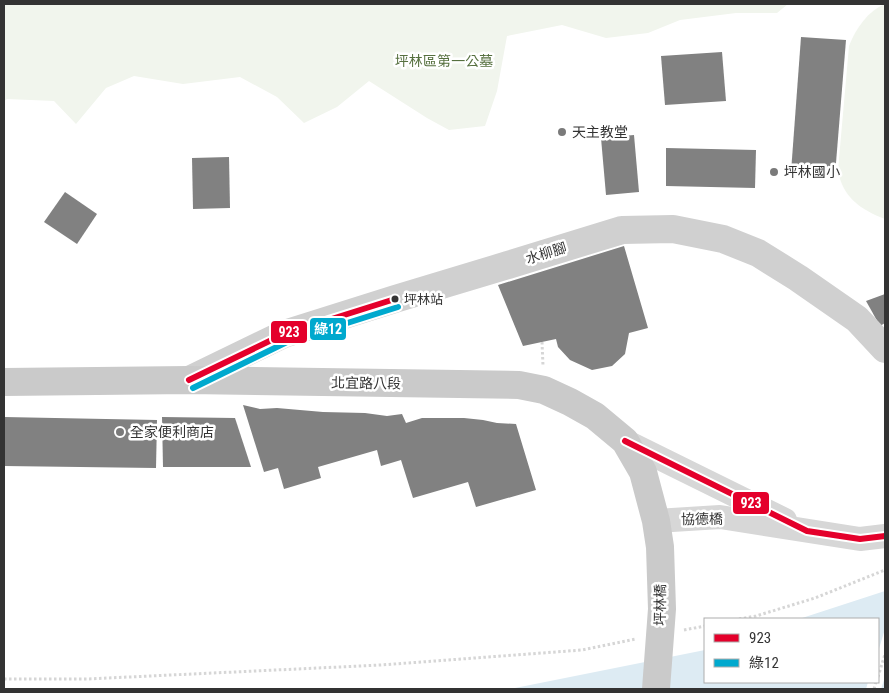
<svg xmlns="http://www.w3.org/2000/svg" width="889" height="693" font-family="'Roboto Condensed','Noto Sans TC',sans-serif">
  <rect width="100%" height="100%" fill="#fff"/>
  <g fill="#f1f5ed">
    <path d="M 4,4 L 788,4 L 777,13 L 736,13 L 680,20 L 648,33 L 606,38 L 562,25 L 507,36 L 497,91 L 485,126 L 449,130 L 427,118 L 369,81 L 337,107 L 304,123 L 277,97 L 240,77 L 183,84 L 134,76 L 106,88 L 76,124 L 54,101 L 7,99 L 4,101 Z"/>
    <path d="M 885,4 L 885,219 C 861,210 842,197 838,170 L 849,46 C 856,28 868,11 885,4 Z"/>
  </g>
  <path fill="#ddebf3" d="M 885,591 L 885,689 L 467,689 L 515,688 L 705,650 L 705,682 L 878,682 L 878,619 L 799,619 Z"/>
  <path fill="#fff" d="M 885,629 L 885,677 L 881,689 L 866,689 L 868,682 L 878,682 L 878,652 Z"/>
  <g fill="#818181">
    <path d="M 801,37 L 846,40 L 835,175 L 791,172 Z"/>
    <path d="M 722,52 L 726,101 L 665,105 L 661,56 Z"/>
    <path d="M 634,135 L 639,192 L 606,195 L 601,138 Z"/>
    <path d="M 666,148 L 756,150 L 755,188 L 666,186 Z"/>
    <path d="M 229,157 L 230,208 L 193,209 L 192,158 Z"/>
    <path d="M 65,192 L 97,214 L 77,244 L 44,222 Z"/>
    <path d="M 624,246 L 648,328 L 629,333 L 625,354 L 612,366 L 592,370 L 570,360 L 558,347 L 556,339 L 523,346 L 498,285 Z"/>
    <path d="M 885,294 L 885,323 L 880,326 L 866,301 Z"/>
    <path d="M 243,405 L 260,409 L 277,408 L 323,412 L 365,413 L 387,416 L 402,414 L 406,423 L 422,418 L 464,418 L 483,420 L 497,423 L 516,424 L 536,490 L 476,507 L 468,482 L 413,498 L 401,460 L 381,466 L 377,450 L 318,467 L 321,478 L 284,489 L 278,468 L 264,472 Z"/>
    <path d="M 4,417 L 157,420 L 156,468 L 4,466 Z"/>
    <path d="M 162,417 L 235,418 L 251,467 L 163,467 Z"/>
  </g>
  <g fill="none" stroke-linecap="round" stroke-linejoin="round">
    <g stroke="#d6d6d6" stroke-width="3" stroke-dasharray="2.5 2.5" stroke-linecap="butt">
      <path d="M 542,342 L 543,366"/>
      <path d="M 739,619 L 756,616 L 815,598 L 885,570"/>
      <path d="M 684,630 L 705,626"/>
      <path d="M 878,677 L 885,654"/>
      <path d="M 4,679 L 87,679 L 381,665 L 582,650 L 636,639"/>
      <path d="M 874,689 L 876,682"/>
    </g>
    <g stroke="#d7d7d7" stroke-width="24">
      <path d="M 625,441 L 785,520"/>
      <path d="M 656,521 L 720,517 L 860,539 L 885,536"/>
    </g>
    <path stroke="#d0d0d0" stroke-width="28" d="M 189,380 L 284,334 L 395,299 L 508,265 L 622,230 L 673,229 L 723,239 L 758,253 L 798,278 L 857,319 L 885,349"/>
    <path stroke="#cacaca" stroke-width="28" d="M 4,382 L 189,380 L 519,385 L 544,390 L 570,402 L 595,416 L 625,441 L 643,472 L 656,521 L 660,547 L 662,609 L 656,689"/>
    <defs>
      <g id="bus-1">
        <path d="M 189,380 L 284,334 L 395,299"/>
        <path d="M 625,441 L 807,531 L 860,539 L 885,536"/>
      </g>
      <path id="bus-2" d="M 193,388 L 287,342 L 398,307"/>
    </defs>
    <use href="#bus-1" stroke="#fff" stroke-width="10"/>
    <use href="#bus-2" stroke="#fff" stroke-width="10"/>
    <use href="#bus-1" stroke="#e4002b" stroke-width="6"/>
    <use href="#bus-2" stroke="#00a9ce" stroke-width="6"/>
  </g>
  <g fill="#7a7a7a" stroke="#fff" stroke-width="2">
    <circle cx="562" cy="132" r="5"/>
    <circle cx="774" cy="172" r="5"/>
    <circle cx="120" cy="432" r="5"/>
  </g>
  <circle fill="#333" stroke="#fff" stroke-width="2" cx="395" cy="299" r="4.5"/>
  <g text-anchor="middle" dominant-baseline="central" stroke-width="5" stroke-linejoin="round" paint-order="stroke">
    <g font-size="13" fill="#333" stroke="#fff" text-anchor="start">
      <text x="404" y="299">坪林站</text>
    </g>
    <g font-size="14" fill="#56703f" stroke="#fff">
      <text x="444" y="61">坪林區第一公墓</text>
    </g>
    <g font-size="14" fill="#333" stroke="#fff" text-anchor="start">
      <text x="572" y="132">天主教堂</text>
      <text x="784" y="172">坪林國小</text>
      <text x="130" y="432">全家便利商店</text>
    </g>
    <g font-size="14" fill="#333" stroke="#fff">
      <text transform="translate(546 253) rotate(-17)">水柳腳</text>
      <text transform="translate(366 383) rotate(1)">北宜路八段</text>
      <text transform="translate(702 519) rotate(-1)">協德橋</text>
      <text transform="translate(660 605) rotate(-89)">坪林橋</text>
    </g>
  </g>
  <g stroke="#fff" stroke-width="2">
    <rect x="309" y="317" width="38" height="24" rx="5" fill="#00a9ce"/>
    <rect x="270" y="320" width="38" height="24" rx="5" fill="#e4002b"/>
    <rect x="732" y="491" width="38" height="24" rx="5" fill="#e4002b"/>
  </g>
  <g font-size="14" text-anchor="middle" font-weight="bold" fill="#fff">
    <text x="328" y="334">綠12</text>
    <text x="289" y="337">923</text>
    <text x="751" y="508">923</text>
  </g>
  <rect width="889" height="693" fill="none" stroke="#333333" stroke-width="10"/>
  <rect x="704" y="618" width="175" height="65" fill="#ffffff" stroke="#adadad"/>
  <rect x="714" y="634" width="25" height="8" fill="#e4002b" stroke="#adadad"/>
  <text x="749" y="643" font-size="15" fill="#333333">923</text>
  <rect x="714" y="659" width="25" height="8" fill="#00a9ce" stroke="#adadad"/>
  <text x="749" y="668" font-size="15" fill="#333333">綠12</text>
</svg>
